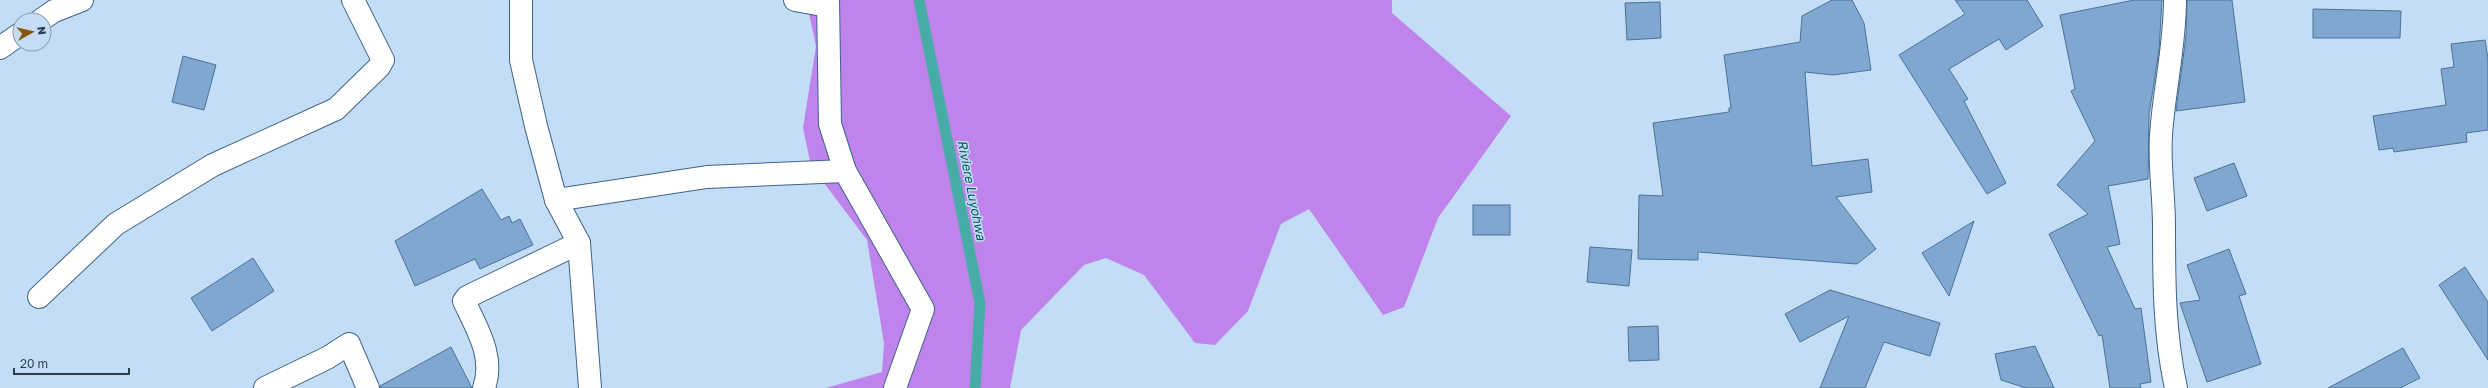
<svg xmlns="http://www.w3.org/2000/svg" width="2488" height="388" font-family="'Golos Text',sans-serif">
  <rect width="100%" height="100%" fill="#c4ddf6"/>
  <path fill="#be84eb" d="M 806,0 L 1392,0 L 1392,13 L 1511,116 L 1438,218 L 1404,307 L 1383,315 L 1309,209 L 1281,224 L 1248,311 L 1215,345 L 1195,343 L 1144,275 L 1106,258 L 1084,265 L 1021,330 L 1010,388 L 826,388 L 882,372 L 884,343 L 867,240 L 811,166 L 803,128 L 816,46 Z"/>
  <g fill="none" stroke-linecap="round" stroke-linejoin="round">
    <path stroke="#47aca5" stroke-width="11" d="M 919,0 L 980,303 L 975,388"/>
  </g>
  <g fill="#7fa7cf" stroke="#4b7298">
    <path d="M 1832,0 L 1852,0 L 1864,23 L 1871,70 L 1833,75 L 1805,72 L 1812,166 L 1868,159 L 1872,192 L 1836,197 L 1876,249 L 1857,264 L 1698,252 L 1698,260 L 1638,259 L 1639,195 L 1663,196 L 1653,123 L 1729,112 L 1729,108 L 1731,108 L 1724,55 L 1800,42 L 1802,16 Z"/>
    <path d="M 1955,0 L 2027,0 L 2043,26 L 2006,50 L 1999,39 L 1949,69 L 1968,99 L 1964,101 L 2006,183 L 1987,194 L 1899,55 L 1965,14 Z"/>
    <path d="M 2134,0 L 2162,0 L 2159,50 L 2149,115 L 2148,179 L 2108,186 L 2120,244 L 2107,247 L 2135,309 L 2141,308 L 2151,382 L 2140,384 L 2141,388 L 2110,388 L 2102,335 L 2099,336 L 2049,234 L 2088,214 L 2057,185 L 2095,141 L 2071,91 L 2075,89 L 2060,15 Z"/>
    <path d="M 2187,0 L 2232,0 L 2245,102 L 2176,111 L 2186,36 Z"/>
    <path d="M 1660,2 L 1661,38 L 1627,40 L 1625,3 Z"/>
    <path d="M 2313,9 L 2401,11 L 2400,38 L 2313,38 Z"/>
    <path d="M 2485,40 L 2488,59 L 2488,130 L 2466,133 L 2467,142 L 2394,152 L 2393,148 L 2379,150 L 2373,116 L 2446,105 L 2441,69 L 2454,67 L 2451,44 Z"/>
    <path d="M 183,56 L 216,65 L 204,110 L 172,102 Z"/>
    <path d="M 2234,163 L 2247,196 L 2207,211 L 2194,178 Z"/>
    <path d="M 482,189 L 501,220 L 509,216 L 512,223 L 520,219 L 533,245 L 480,269 L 475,259 L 415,286 L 395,241 Z"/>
    <rect x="1473" y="205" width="37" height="30"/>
    <path d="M 1974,221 L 1949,296 L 1922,253 Z"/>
    <path d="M 1590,247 L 1632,250 L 1629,286 L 1587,282 Z"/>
    <path d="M 2229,249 L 2246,294 L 2239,296 L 2261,364 L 2207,382 L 2180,303 L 2200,300 L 2187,265 Z"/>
    <path d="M 253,258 L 274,291 L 212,331 L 191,298 Z"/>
    <path d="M 2465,267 L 2488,302 L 2488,360 L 2439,285 Z"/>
    <path d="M 1830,290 L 1940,323 L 1930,356 L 1884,342 L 1865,388 L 1820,388 L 1849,316 L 1800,342 L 1785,314 Z"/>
    <path d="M 1658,326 L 1659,360 L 1629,361 L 1628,327 Z"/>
    <path d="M 2035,346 L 2054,388 L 2026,388 L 2001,380 L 1995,354 Z"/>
    <path d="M 451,347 L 472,388 L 380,388 L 380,386 Z"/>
    <path d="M 2403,348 L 2420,378 L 2400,388 L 2328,388 Z"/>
  </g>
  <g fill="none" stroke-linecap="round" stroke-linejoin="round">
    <defs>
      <g id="minor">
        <path d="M 521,0 L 521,60 L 536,126 L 556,200 L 579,243 L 590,388"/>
        <path d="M 795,0 L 828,6"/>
        <path d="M 828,0 L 830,124 L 845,171 L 923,309 L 895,388"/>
        <path d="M 2175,0 C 2175,46 2164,90 2161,135 C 2159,166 2164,195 2164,226 C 2164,280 2164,334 2176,388"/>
        <path d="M 41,20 L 54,11 L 82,0"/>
        <path d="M 0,48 L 20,34"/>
        <path d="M 556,200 L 707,177 L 845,171"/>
        <path d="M 39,297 L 116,224 L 213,165 L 336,109 L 379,67 L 383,60 L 353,0"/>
        <path d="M 265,388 L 327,358 L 349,344 L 368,388"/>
        <path d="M 484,388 C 495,357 477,329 464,301 L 467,297 L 579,243"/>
      </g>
    </defs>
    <use href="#minor" stroke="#3e6489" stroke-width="24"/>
    <use href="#minor" stroke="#fff" stroke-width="22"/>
  </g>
  <g text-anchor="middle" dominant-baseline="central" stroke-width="3" stroke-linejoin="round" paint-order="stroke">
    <g font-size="13" font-style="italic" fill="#005c57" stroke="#c4ddf6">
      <text transform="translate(972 190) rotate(79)">Riviere Luyohwa</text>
    </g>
  </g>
  <g transform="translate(32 32) rotate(82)"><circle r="19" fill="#c4ddf6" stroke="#889db3"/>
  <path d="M0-3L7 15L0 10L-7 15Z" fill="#8a5603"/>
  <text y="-6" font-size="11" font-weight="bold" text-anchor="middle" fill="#2d3e4f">N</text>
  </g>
  <path d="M14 368v6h115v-6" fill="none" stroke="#2d3e4f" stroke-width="2"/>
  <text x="20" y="368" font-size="12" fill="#2d3e4f" stroke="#c4ddf6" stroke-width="3" paint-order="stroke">20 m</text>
</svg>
